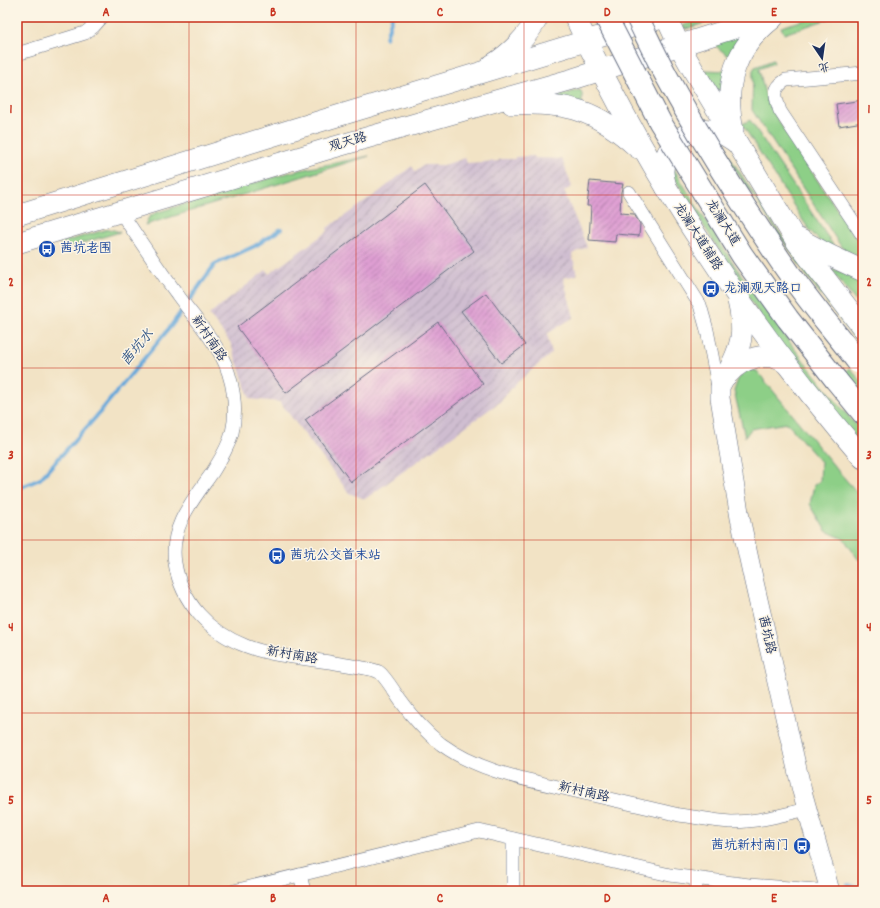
<svg xmlns="http://www.w3.org/2000/svg" width="880" height="908" font-family="Dekko,'LXGW WenKai TC',sans-serif">
  <defs>
    <pattern id="industrial-furrows" width="10" height="10" patternUnits="userSpaceOnUse"><rect width="10" height="10" fill="#cfbdd0"/><path d="M-1 1l2-2M0 10L10 0M9 11l2-2" fill="none" stroke="#a79aac"/></pattern>
    <pattern id="building-hatch" width="6" height="6" patternUnits="userSpaceOnUse"><rect width="6" height="6" fill="#de9ed2"/><path d="M-1 1l2-2M0 6l6-6M5 7l2-2" fill="none" stroke="#b381ae"/></pattern>
  </defs>
  <rect width="100%" height="100%" fill="#fcf5e5"/>
  <filter id="ink" filterUnits="userSpaceOnUse"><feTurbulence type="fractalNoise" baseFrequency=".025" numOctaves="2"/><feDisplacementMap in="SourceGraphic" scale="8" xChannelSelector="R" yChannelSelector="G"/><feConvolveMatrix kernelMatrix="1 2 1 2 8 2 1 2 1" color-interpolation-filters="sRGB"/></filter>
  <filter id="wash" filterUnits="userSpaceOnUse"><feTurbulence type="fractalNoise" baseFrequency=".012" numOctaves="4" result="noise"/><feDisplacementMap in="SourceGraphic" scale="16" xChannelSelector="R" yChannelSelector="G"/><feGaussianBlur stdDeviation="0.9" result="paint"/><feColorMatrix in="noise" values="0 0 0 0 0 0 0 0 0 0 0 0 0 0 0 0 0 1.4 0 .05"/><feComposite in="paint" operator="in"/></filter>
  <g filter="url(#wash)">
    <rect width="100%" height="100%" fill="#f2e3c5"/>
    <path fill="url(#industrial-furrows)" d="M 534,156 L 535,158 L 562,159 L 572,187 L 564,191 L 587,247 L 572,254 L 577,275 L 563,278 L 574,317 L 547,334 L 552,353 L 515,384 L 501,401 L 365,499 L 349,493 L 280,402 L 250,399 L 230,342 L 209,315 L 266,270 L 269,274 L 328,231 L 327,228 L 375,195 L 412,166 L 415,171 L 424,165 L 444,165 L 465,158 L 467,163 L 499,161 L 499,159 L 515,159 L 515,157 Z"/>
    <g fill="#8dcf87" stroke="#547f72">
      <path d="M 712,17 L 724,17 L 686,29 L 683,28 L 684,25 Z"/>
      <path d="M 814,17 L 834,17 L 784,34 L 781,27 Z"/>
      <path d="M 750,32 L 732,59 L 712,43 Z"/>
      <path d="M 773,60 L 774,63 L 759,69 L 765,94 L 769,105 L 791,141 L 863,248 L 863,260 L 842,248 L 752,110 L 753,70 L 755,67 Z"/>
      <path d="M 705,70 L 728,71 L 724,104 Z"/>
      <path d="M 580,90 L 582,93 L 582,105 L 553,97 Z"/>
      <path d="M 750,120 L 839,254 C 822,244 815,238 804,222 L 742,124 Z"/>
      <path d="M 712,135 L 722,145 C 766,213 811,282 863,346 L 863,350 L 807,276 Z"/>
      <path d="M 369,156 L 145,225 L 149,217 L 155,213 L 291,172 Z"/>
      <path d="M 670,162 C 726,258 790,349 863,433 L 863,448 L 777,343 L 676,181 L 671,173 Z"/>
      <path d="M 110,229 L 120,232 L 62,249 L 60,243 L 105,230 Z"/>
      <path d="M 831,269 L 833,269 L 863,280 L 863,311 Z"/>
      <path d="M 850,368 L 863,384 L 863,396 L 844,374 Z"/>
      <path d="M 747,369 L 757,371 L 839,472 L 863,499 L 863,560 L 858,559 L 844,539 L 826,531 L 810,504 L 814,485 L 820,481 L 821,462 L 787,423 L 751,429 L 745,437 L 734,391 L 738,379 Z"/>
    </g>
    <g fill="none" stroke-linecap="round" stroke-linejoin="round">
      <g stroke="#66a8da" stroke-width="4">
        <path d="M 386,38 L 392,17"/>
        <path d="M 17,489 L 40,479 L 95,418 L 171,326 L 215,264 L 255,246 L 281,229"/>
        <path d="M 848,884 L 863,889"/>
      </g>
    </g>
    <g id="blocks">
      <g fill="url(#building-hatch)">
        <path d="M 863,100 L 863,122 L 839,126 L 836,104 Z"/>
        <path d="M 590,181 L 623,184 L 621,192 L 620,213 L 634,214 L 640,224 L 639,236 L 616,234 L 615,242 L 589,240 L 591,206 L 587,206 Z"/>
        <path d="M 425,185 L 474,251 L 286,393 L 237,327 Z"/>
        <path d="M 486,293 L 525,345 L 501,363 L 461,311 Z"/>
        <path d="M 438,322 L 483,384 L 351,482 L 305,420 Z"/>
      </g>
    </g>
  </g>
  <g filter="url(#ink)">
    <use href="#blocks" fill-opacity="0" stroke="#666e82" stroke-width="1"/>
    <g fill="none" stroke-linecap="round" stroke-linejoin="round">
      <defs>
        <g id="street">
          <path d="M 17,54 L 85,33 L 94,26 L 102,17"/>
          <path d="M 863,73 L 786,80 C 772,89 775,96 780,111 L 863,236"/>
          <path d="M 629,192 L 700,305 L 707,330 L 719,391"/>
          <path d="M 120,211 C 139,239 157,267 177,294 C 191,314 209,333 221,355 C 233,378 238,408 232,433 C 228,448 220,460 212,473 C 193,500 169,527 175,563 C 181,602 209,632 246,646 C 272,656 302,658 329,662 C 339,664 372,668 379,672 C 385,676 395,693 400,700 C 412,717 424,731 441,744 C 478,771 523,779 567,789 C 604,798 642,806 679,815 C 696,817 714,821 731,822 C 757,822 782,815 807,809"/>
          <path d="M 513,839 L 513,891"/>
          <path d="M 300,875 L 304,891"/>
          <path d="M 696,878 L 696,891"/>
          <path d="M 234,891 L 479,831 L 670,875 L 749,885 L 830,891"/>
        </g>
        <path id="secondary" d="M 726,376 L 720,387 L 720,398 L 740,518 L 754,582 L 802,791 L 830,891"/>
        <g id="primary">
          <path d="M 575,17 C 650,177 748,324 863,458"/>
          <path d="M 666,17 L 679,45 L 692,68 L 797,242 L 863,328"/>
          <path d="M 492,65 C 510,54 528,36 538,17"/>
          <path d="M 512,104 C 568,102 597,110 638,148"/>
          <path d="M 733,130 C 723,83 735,48 773,18"/>
          <path d="M 666,187 C 665,182 663,177 663,171 C 663,145 690,124 715,131 C 723,133 730,138 737,143"/>
          <path d="M 17,215 L 291,130 L 665,17"/>
          <path d="M 799,239 L 829,255 L 863,271"/>
          <path d="M 17,243 L 324,150 L 573,79 L 769,17"/>
          <path d="M 728,374 C 742,358 767,350 786,363"/>
          <path d="M 726,376 C 741,348 746,333 738,301"/>
        </g>
        <path id="highway" d="M 836,380 L 863,413"/>
      </defs>
      <use href="#street" stroke="#666e82" stroke-width="14"/>
      <use href="#secondary" stroke="#666e82" stroke-width="20"/>
      <use href="#primary" stroke="#666e82" stroke-width="22"/>
      <use href="#highway" stroke="#666e82" stroke-width="24"/>
      <use href="#street" stroke="#fff" stroke-width="13"/>
      <use href="#secondary" stroke="#fff" stroke-width="19"/>
      <use href="#primary" stroke="#fff" stroke-width="21"/>
      <use href="#highway" stroke="#fff" stroke-width="22"/>
      <defs>
        <g id="highway-bridge">
          <path d="M 606,17 L 660,122 L 742,255 L 788,319 L 836,380"/>
          <path d="M 637,17 C 647,37 656,57 667,77 C 701,140 740,201 780,260 C 804,296 832,328 858,362"/>
        </g>
      </defs>
      <use href="#highway-bridge" stroke="#666e82" stroke-width="24" stroke-linecap="butt"/>
      <use href="#highway-bridge" stroke="#fff" stroke-width="22"/>
    </g>
  </g>
  <path fill="none" stroke="#c8321e" stroke-width="1" stroke-opacity="0.55" d="M 189,17 L 189,891M 356,17 L 356,891M 524,17 L 524,891M 691,17 L 691,891M 17,195 L 863,195M 17,368 L 863,368M 17,540 L 863,540M 17,713 L 863,713"/>
  <defs>
    <symbol id="bus-disc" viewBox="-11 -11 22 22"><circle r="9.5" fill="#1a4fb4" stroke="#fcf5e5"/><path d="M-5-6H5V4H4V6H2V4H-2V6H-4V4H-5ZM-3.5-4V0h7V-4ZM-3.5 1.2v1.5H-2V1.2ZM2 1.2v1.5H3.5V1.2Z" fill="#fff"/></symbol>
  </defs>
  <g fill-rule="evenodd">
    <use href="#bus-disc" x="37" y="239" width="20" height="20"/>
    <use href="#bus-disc" x="701" y="279" width="20" height="20"/>
    <use href="#bus-disc" x="267" y="546" width="20" height="20"/>
    <use href="#bus-disc" x="792" y="836" width="20" height="20"/>
  </g>
  <g text-anchor="middle" dominant-baseline="central" stroke-width="3" stroke-linejoin="round" paint-order="stroke">
    <g font-size="13" fill="#1b2f5e" stroke="#fcf5e5">
      <text transform="translate(348 143) rotate(-16)">观天路</text>
      <text transform="translate(722 223) rotate(58)">龙澜大道</text>
      <text transform="translate(697 237) rotate(57)">龙澜大道辅路</text>
      <text transform="translate(208 339) rotate(56)">新村南路</text>
      <text transform="translate(766 635) rotate(77)">茜坑路</text>
      <text transform="translate(292 656) rotate(10)">新村南路</text>
      <text transform="translate(584 793) rotate(13)">新村南路</text>
    </g>
    <g font-size="13" fill="#164399" stroke="#fcf5e5" text-anchor="start">
      <text x="60" y="249">茜坑老围</text>
      <text x="724" y="289">龙澜观天路口</text>
      <text x="290" y="556">茜坑公交首末站</text>
      <text x="789" y="846" text-anchor="end">茜坑新村南门</text>
    </g>
    <g font-size="14" font-style="italic" fill="#355989" stroke="#fcf5e5">
      <text transform="translate(138 348) rotate(-50)">茜坑水</text>
    </g>
  </g>
  <rect width="880" height="908" fill="none" stroke="#fcf5e5" stroke-width="44"/>
  <g transform="translate(822 58) rotate(167)" stroke="#fcf5e5" stroke-width="3" paint-order="stroke">
  <path d="M0-3L7 15L0 10L-7 15Z" fill="#1b2f5e"/>
  <text y="-6" font-size="11" font-weight="bold" text-anchor="middle" fill="#1b2f5e">北</text>
  </g>
  <rect x="22" y="22" width="836" height="864" fill="none" stroke="#c8321e" stroke-width="1.5"/>
  <g font-size="13" text-anchor="middle" font-weight="bold" fill="#c8321e">
    <text x="106" y="16">A</text>
    <text x="273" y="16">B</text>
    <text x="440" y="16">C</text>
    <text x="607" y="16">D</text>
    <text x="774" y="16">E</text>
    <text x="11" y="113">1</text>
    <text x="869" y="113">1</text>
    <text x="11" y="286">2</text>
    <text x="869" y="286">2</text>
    <text x="11" y="459">3</text>
    <text x="869" y="459">3</text>
    <text x="11" y="631">4</text>
    <text x="869" y="631">4</text>
    <text x="11" y="804">5</text>
    <text x="869" y="804">5</text>
    <text x="106" y="902">A</text>
    <text x="273" y="902">B</text>
    <text x="440" y="902">C</text>
    <text x="607" y="902">D</text>
    <text x="774" y="902">E</text>
  </g>
</svg>
